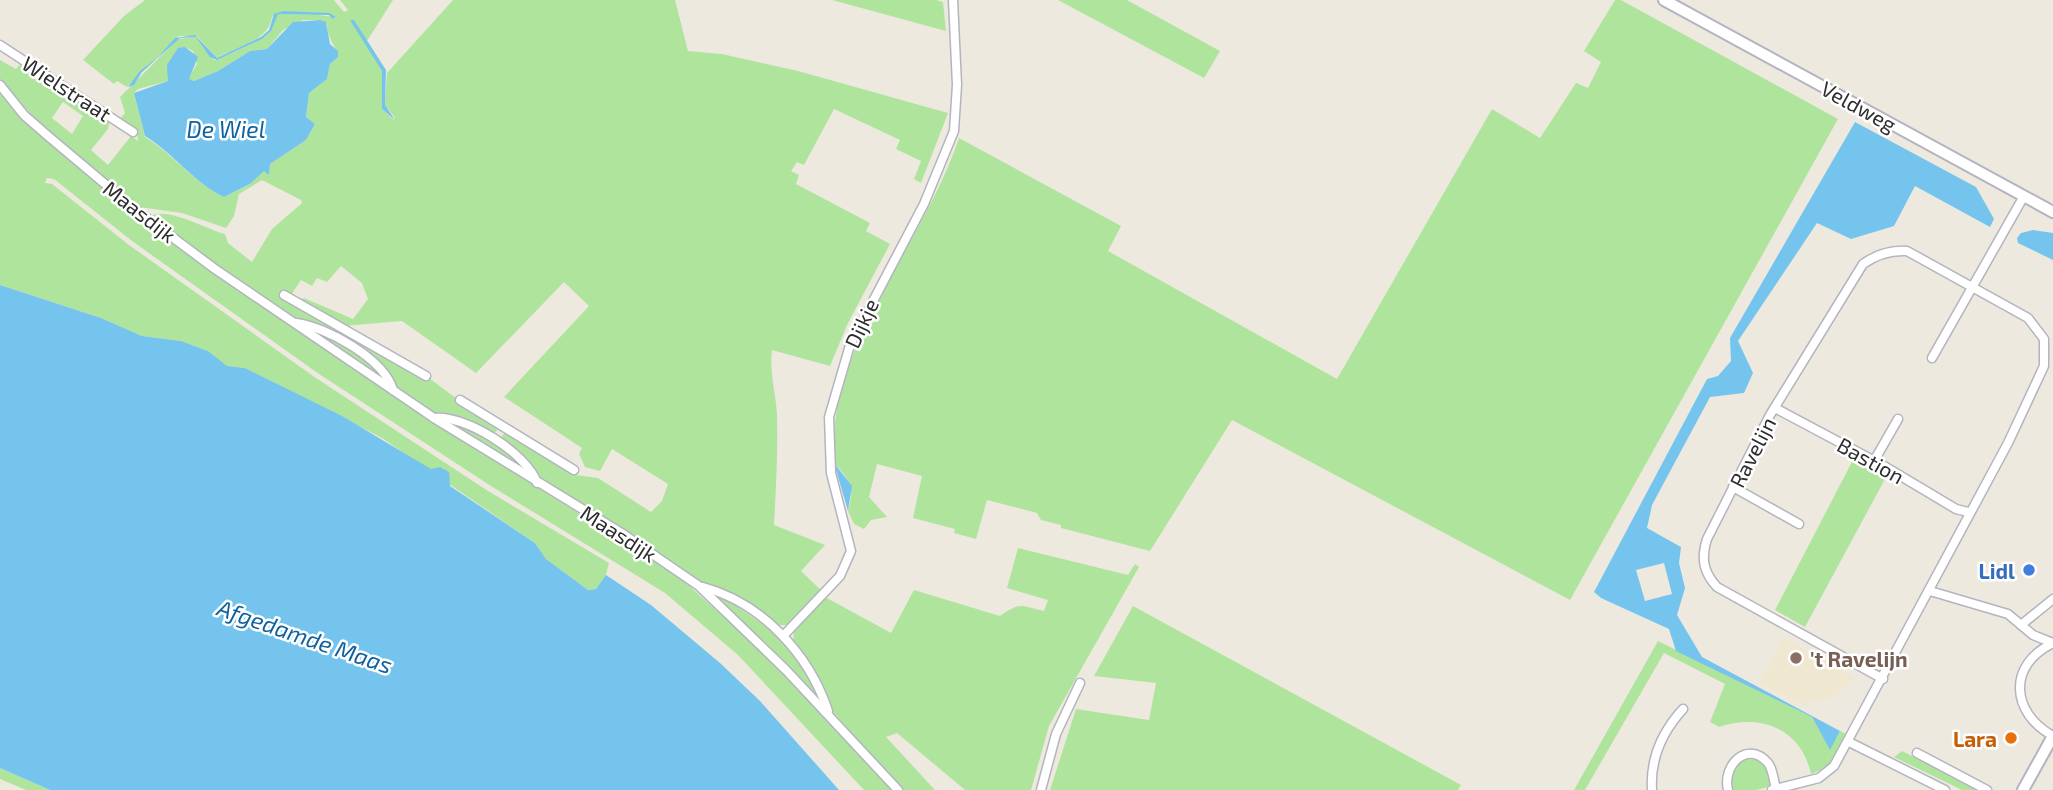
<svg xmlns="http://www.w3.org/2000/svg" width="2053" height="790" font-family="'Exo 2',sans-serif">
  <rect width="100%" height="100%" fill="#eee9df"/>
  <path fill="#efe7cf" d="M 1784,638 L 1854,677 L 1837,695 L 1803,705 L 1759,683 Z"/>
  <g fill="#afe49d" fill-rule="evenodd">
    <path d="M 145,0 L 334,0 L 344,12 L 348,10 L 340,0 L 393,0 L 367,41 L 353,19 L 382,71 L 382,109 L 394,120 L 395,118 L 385,105 L 387,73 L 453,0 L 675,0 L 688,51 L 722,54 L 798,71 L 948,113 L 921,183 L 914,179 L 921,161 L 896,149 L 900,140 L 834,109 L 804,165 L 797,162 L 791,171 L 799,175 L 796,184 L 870,223 L 866,231 L 890,244 L 848,323 L 830,366 L 772,350 C 769,372 776,393 777,415 C 778,452 776,488 774,525 L 825,545 L 801,571 L 823,592 L 789,625 L 776,625 L 702,583 L 624,531 L 542,481 L 536,471 L 502,442 L 502,435 L 508,433 L 576,475 L 598,478 L 651,512 L 662,501 L 668,484 L 612,449 L 600,471 L 585,467 L 579,454 L 582,448 L 504,397 L 589,306 L 564,282 L 476,373 L 402,321 L 343,326 L 299,300 L 304,298 L 353,319 L 368,299 L 362,283 L 341,266 L 327,282 L 317,278 L 312,286 L 301,280 L 291,295 L 282,290 L 279,294 L 348,336 L 293,319 L 150,217 C 165,205 208,230 225,234 L 228,243 L 252,262 L 272,229 L 302,203 L 301,200 L 262,180 L 239,194 L 234,216 L 226,228 L 182,213 L 139,207 L 40,124 L 0,80 L 0,60 L 16,69 L 22,62 L 110,120 L 108,129 L 91,150 L 108,165 L 131,136 L 138,141 L 137,133 L 119,120 L 125,113 L 120,97 L 178,39 L 196,37 L 214,60 C 221,59 264,39 269,33 C 274,27 272,20 278,14 L 329,15 L 332,19 L 336,17 L 283,11 L 272,17 C 268,42 236,47 217,58 L 197,36 L 179,36 L 127,87 L 117,81 L 114,84 L 83,60 L 124,16 ZM 303,20 L 320,20 L 327,24 C 327,39 336,45 338,57 L 330,64 L 327,79 L 309,93 L 306,117 L 315,124 L 306,140 L 270,164 L 269,174 L 264,170 L 249,185 L 224,197 C 194,183 173,154 145,137 L 134,93 L 138,89 L 168,81 C 167,66 173,57 185,47 L 193,51 L 197,64 L 188,79 L 194,81 L 218,71 L 250,51 L 267,49 L 283,30 ZM 63,102 L 83,116 L 72,134 L 52,118 Z"/>
    <path d="M 832,0 L 936,0 L 943,2 L 946,31 Z"/>
    <path d="M 1058,0 L 1127,0 L 1220,51 L 1204,78 Z"/>
    <path d="M 1615,0 L 1621,0 L 1838,119 L 1570,600 L 1232,420 L 1150,551 L 1061,528 L 1061,525 L 1041,520 L 1037,513 L 987,500 L 976,539 L 954,533 L 955,529 L 913,518 L 922,476 L 877,464 L 869,497 L 887,517 L 871,520 L 864,529 L 854,524 L 848,511 C 855,488 850,480 834,463 C 825,347 924,244 959,138 L 1121,226 L 1108,251 L 1337,379 L 1492,109 L 1540,138 L 1576,83 L 1588,88 L 1601,62 L 1584,51 Z"/>
    <path d="M 0,90 L 42,137 L 177,246 L 443,429 L 675,573 L 784,672 L 894,790 L 864,790 L 738,655 L 665,593 L 491,486 L 319,374 L 132,241 L 54,179 L 47,178 L 45,183 L 52,184 L 129,245 L 316,378 L 488,491 L 609,563 L 606,575 L 596,589 L 588,590 L 546,559 L 535,543 L 382,438 L 245,368 L 226,366 L 208,351 L 181,341 L 142,336 L 101,318 L 0,285 Z"/>
    <path d="M 305,326 L 347,344 L 388,382 Z"/>
    <path d="M 359,340 L 427,380 L 429,378 L 457,399 L 456,402 L 496,426 L 497,431 L 491,434 L 446,413 L 431,412 L 398,388 L 389,375 L 354,343 Z"/>
    <path d="M 447,419 L 494,440 L 532,476 L 443,421 Z"/>
    <path d="M 1853,460 L 1885,479 L 1805,627 L 1775,610 Z"/>
    <path d="M 1018,548 L 1128,575 L 1135,564 L 1139,567 L 1049,726 L 1031,790 L 965,790 L 897,733 L 886,737 L 935,790 L 902,790 L 834,713 L 817,678 L 793,644 L 794,629 L 825,597 L 891,633 L 914,590 L 1000,616 C 1021,602 1019,605 1044,611 L 1048,600 L 1007,588 Z"/>
    <path d="M 715,594 C 766,622 797,648 822,702 Z"/>
    <path d="M 1133,606 L 1461,785 L 1458,790 L 1050,790 L 1076,709 L 1149,720 L 1156,683 L 1094,676 Z"/>
    <path d="M 1658,641 L 1812,717 L 1830,749 L 1840,731 L 1848,735 C 1838,753 1831,767 1811,774 C 1801,728 1760,713 1719,727 L 1710,722 L 1725,684 L 1664,653 L 1585,790 L 1574,790 Z"/>
    <path d="M 1902,751 L 1981,790 L 1962,790 L 1894,757 Z"/>
    <path d="M 1749,758 C 1766,759 1768,771 1773,786 L 1756,790 L 1730,790 L 1728,782 L 1739,760 Z"/>
    <path d="M 0,768 L 50,790 L 26,790 L 0,779 Z"/>
  </g>
  <g fill="#74c4ee" fill-rule="evenodd">
    <path d="M 283,11 L 329,13 L 336,17 L 332,19 L 329,15 L 278,14 L 271,31 L 262,39 L 217,60 L 210,57 L 196,37 L 180,38 L 142,72 L 134,85 L 128,87 L 140,71 L 157,58 L 175,38 L 195,35 L 217,58 L 261,37 L 269,30 L 274,14 Z"/>
    <path d="M 320,20 L 326,22 L 330,44 L 338,51 L 338,57 L 330,64 L 327,79 L 309,93 L 306,117 L 315,124 L 306,140 L 270,164 L 269,175 L 264,171 L 250,184 L 224,197 C 194,183 173,153 145,136 L 134,93 L 168,81 L 167,65 L 178,48 L 185,47 L 198,57 L 189,79 L 194,81 L 218,71 L 250,51 L 267,49 L 293,22 Z"/>
    <path d="M 350,20 L 354,20 L 386,70 L 385,105 L 395,120 L 382,109 L 382,71 Z"/>
    <path d="M 1855,122 L 1976,187 L 1994,219 L 1990,227 L 1915,186 L 1894,226 L 1851,239 L 1817,223 L 1738,341 L 1753,373 L 1744,393 L 1710,397 L 1652,505 L 1647,528 L 1681,547 L 1679,563 L 1685,588 L 1677,615 L 1702,657 L 1840,731 L 1830,750 L 1812,717 L 1676,651 L 1669,629 L 1601,598 L 1594,592 L 1707,379 L 1718,376 L 1731,361 L 1730,338 ZM 1664,563 L 1672,594 L 1645,601 L 1636,570 Z"/>
    <path d="M 2033,230 L 2053,233 L 2053,260 L 2018,243 L 2017,238 L 2021,233 Z"/>
    <path d="M 0,285 L 101,318 L 142,336 L 181,341 L 208,351 L 227,366 L 245,368 L 342,416 L 431,469 L 440,467 L 449,472 L 450,486 L 535,543 L 546,559 L 588,590 L 596,589 L 606,575 L 651,605 L 720,663 L 760,701 L 839,790 L 50,790 L 0,768 Z"/>
    <path d="M 834,463 L 852,486 L 848,511 Z"/>
  </g>
  <g fill="none" stroke-linecap="round" stroke-linejoin="round">
    <defs>
      <g id="street">
        <path d="M 0,45 L 133,132"/>
        <path d="M 0,85 L 24,115 L 48,136 L 136,210 L 215,269 L 434,418 L 623,534 L 699,586 L 786,670 L 898,790"/>
        <path d="M 284,295 L 426,376"/>
        <path d="M 296,323 C 327,327 384,359 393,390"/>
        <path d="M 1932,358 L 2024,196"/>
        <path d="M 460,400 L 574,470"/>
        <path d="M 1775,408 L 1884,466 L 1956,509 L 1968,512"/>
        <path d="M 434,418 C 464,414 527,453 537,483"/>
        <path d="M 1874,461 L 1898,419"/>
        <path d="M 1733,487 L 1799,524"/>
        <path d="M 703,587 C 762,603 809,654 828,711"/>
        <path d="M 1930,591 L 2008,614 L 2033,635 L 2053,643"/>
        <path d="M 2021,625 L 2053,599"/>
        <path d="M 784,635 L 840,576 L 851,551 L 831,473 L 829,417 L 850,345 L 924,204 L 954,131 L 957,85 L 953,0"/>
        <path d="M 2053,736 C 2011,713 2007,665 2053,643"/>
        <path d="M 1849,742 L 1945,790"/>
        <path d="M 1917,753 L 1987,790"/>
        <path d="M 1041,790 L 1056,734 L 1080,683"/>
        <path d="M 1652,790 C 1650,758 1662,732 1683,709"/>
        <path d="M 1728,790 C 1722,766 1747,739 1768,763 C 1773,769 1774,781 1776,790"/>
        <path d="M 1772,790 L 1819,778 L 1834,766 L 2008,443 L 2044,366 L 2044,339 L 2028,318 L 1907,251 C 1890,250 1877,254 1863,264 L 1770,415 L 1707,539 C 1701,558 1703,572 1717,587 L 1883,679"/>
      </g>
      <g id="secondary">
        <path d="M 1664,0 L 2053,212"/>
        <path d="M 2023,790 L 2053,736"/>
      </g>
    </defs>
    <use href="#street" stroke="#b3b4c0" stroke-width="11"/>
    <use href="#secondary" stroke="#b3b4c0" stroke-width="14"/>
    <use href="#street" stroke="#fff" stroke-width="8"/>
    <use href="#secondary" stroke="#fff" stroke-width="10"/>
  </g>
  <circle fill="#3f7fe0" stroke="#fff" stroke-width="2.5" cx="2029" cy="570" r="7"/>
  <circle fill="#8d6e63" stroke="#fff" stroke-width="2.5" cx="1796" cy="658" r="7"/>
  <circle fill="#e8710a" stroke="#fff" stroke-width="2.5" cx="2011" cy="738" r="7"/>
  <g text-anchor="middle" dominant-baseline="central" stroke-width="5" stroke-linejoin="round" paint-order="stroke">
    <g font-size="21" fill="#2d2d2d" stroke="#fff">
      <text transform="translate(67 88) rotate(33)">Wielstraat</text>
      <text transform="translate(1859 106) rotate(29)">Veldweg</text>
      <text transform="translate(140 211) rotate(38)">Maasdijk</text>
      <text transform="translate(861 323) rotate(-65)">Dijkje</text>
      <text transform="translate(1752 452) rotate(-63)">Ravelijn</text>
      <text transform="translate(1871 460) rotate(29)">Bastion</text>
      <text transform="translate(619 533) rotate(33)">Maasdijk</text>
    </g>
    <g font-size="21" font-weight="bold" fill="#366cbe" stroke="#fff" text-anchor="end">
      <text x="2015" y="570">Lidl</text>
    </g>
    <g font-size="21" font-weight="bold" fill="#785e54" stroke="#fff" text-anchor="start">
      <text x="1810" y="658">'t Ravelijn</text>
    </g>
    <g font-size="21" font-weight="bold" fill="#c56008" stroke="#fff" text-anchor="end">
      <text x="1997" y="738">Lara</text>
    </g>
    <g font-size="23" font-style="italic" fill="#0f629f" stroke="#fff">
      <text x="226" y="129">De Wiel</text>
      <text transform="translate(305 636) rotate(19)">Afgedamde Maas</text>
    </g>
  </g>
</svg>
